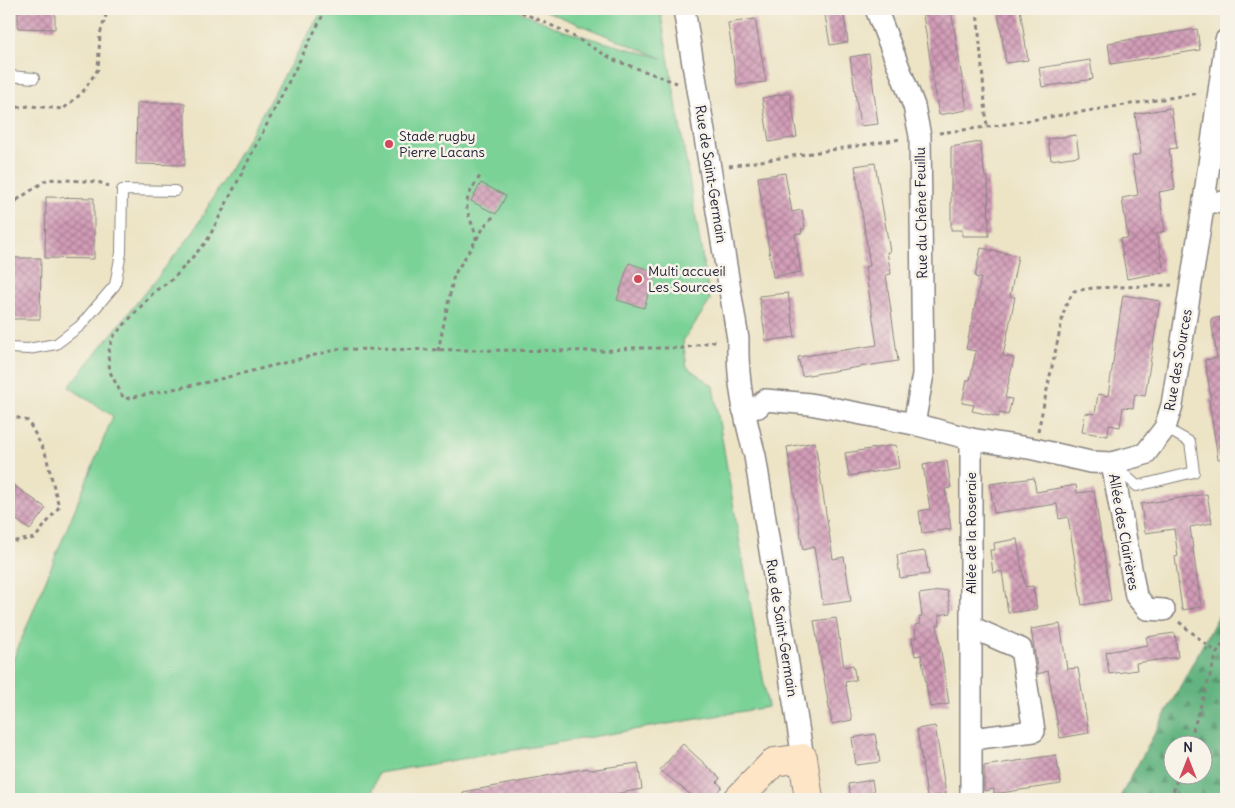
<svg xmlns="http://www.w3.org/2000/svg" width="1235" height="808" font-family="Delius,sans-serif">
  <defs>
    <pattern id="forest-firs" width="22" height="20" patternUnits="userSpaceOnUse" patternTransform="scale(1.25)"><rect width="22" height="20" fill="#63b480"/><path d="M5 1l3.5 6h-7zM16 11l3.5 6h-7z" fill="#51926a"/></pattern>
    <pattern id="building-cross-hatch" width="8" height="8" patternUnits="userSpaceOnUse" patternTransform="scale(1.25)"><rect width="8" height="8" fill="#d19bb6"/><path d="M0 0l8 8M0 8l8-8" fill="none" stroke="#a97e95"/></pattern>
  </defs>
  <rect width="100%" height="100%" fill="#f7f3e8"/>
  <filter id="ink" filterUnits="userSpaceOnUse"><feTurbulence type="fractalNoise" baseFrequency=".02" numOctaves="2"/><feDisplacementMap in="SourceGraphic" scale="10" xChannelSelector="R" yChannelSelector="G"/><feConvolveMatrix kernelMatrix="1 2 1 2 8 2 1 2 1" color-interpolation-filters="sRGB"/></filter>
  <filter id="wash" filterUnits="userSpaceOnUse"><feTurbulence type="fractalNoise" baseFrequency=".0096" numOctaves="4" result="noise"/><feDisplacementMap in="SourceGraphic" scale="20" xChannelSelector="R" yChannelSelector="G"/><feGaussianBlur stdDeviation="1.12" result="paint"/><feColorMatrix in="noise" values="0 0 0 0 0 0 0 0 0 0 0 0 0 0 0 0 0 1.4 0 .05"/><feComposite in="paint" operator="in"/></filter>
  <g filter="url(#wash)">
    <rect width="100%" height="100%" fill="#ede4c6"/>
    <path fill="#7ad297" stroke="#4e7a69" d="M 323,9 L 514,9 L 564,31 L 662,58 L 541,9 L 660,9 L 710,301 L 683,341 L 687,367 L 713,386 L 768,707 L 379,773 L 368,799 L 9,799 L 9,670 L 113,416 L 69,387 L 192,234 Z"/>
    <path fill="url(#forest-firs)" stroke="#426b5e" fill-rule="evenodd" d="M 1226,602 L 1226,799 L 1119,799 ZM 1172,746 L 1202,746 L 1202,776 L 1172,776 Z"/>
    <g id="blocks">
      <g fill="url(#building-cross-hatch)">
        <path d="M 18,9 L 55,9 L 55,29 L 18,28 Z"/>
        <path d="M 824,9 L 843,9 L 848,42 L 830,45 Z"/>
        <path d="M 922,9 L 951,9 L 967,110 L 939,115 Z"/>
        <path d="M 1020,9 L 1028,60 L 1006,63 L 998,12 Z"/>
        <path d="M 755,19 L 766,82 L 737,85 L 728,23 Z"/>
        <path d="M 1197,29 L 1200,50 L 1111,64 L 1108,43 Z"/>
        <path d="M 869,54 L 878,124 L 860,126 L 850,57 Z"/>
        <path d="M 1090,60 L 1093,79 L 1042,87 L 1039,68 Z"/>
        <path d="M 790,93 L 797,137 L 769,142 L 762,98 Z"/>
        <path d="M 137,103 L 185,103 L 185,165 L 136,164 Z"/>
        <path d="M 1171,108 L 1177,148 L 1169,149 L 1175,189 L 1159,192 L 1165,231 L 1157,233 L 1164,272 L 1127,279 L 1120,239 L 1128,238 L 1122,198 L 1138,195 L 1132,156 L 1141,154 L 1135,114 Z"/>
        <path d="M 1076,135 L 1079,156 L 1051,160 L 1048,139 Z"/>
        <path d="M 980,142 L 985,177 L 988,177 L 989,236 L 962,236 L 962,230 L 951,230 L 951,147 Z"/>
        <path d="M 875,163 L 890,252 L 887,252 L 891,274 L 886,275 L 898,361 L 802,376 L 798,357 L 877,345 L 865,267 L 870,266 L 855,166 Z"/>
        <path d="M 785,173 L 792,212 L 802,210 L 805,229 L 801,229 L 802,233 L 795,234 L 801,272 L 773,277 L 758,177 Z"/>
        <path d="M 481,183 L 506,196 L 496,214 L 471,201 Z"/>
        <path d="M 46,197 L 94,198 L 94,259 L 45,258 Z"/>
        <path d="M 981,248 L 1018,256 L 1010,296 L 1015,297 L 1003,356 L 1014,358 L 1005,398 L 1012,399 L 1008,415 L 999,413 L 999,417 L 972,411 L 974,405 L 962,403 L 967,380 L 970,380 L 976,351 L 966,349 L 981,278 L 975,277 Z"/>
        <path d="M 9,258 L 41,258 L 40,319 L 9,319 Z"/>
        <path d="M 629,263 L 655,272 L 644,308 L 617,300 Z"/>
        <path d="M 788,293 L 795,337 L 766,341 L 759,296 Z"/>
        <path d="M 1123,295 L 1160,301 L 1145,396 L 1135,394 L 1133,408 L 1123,407 L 1120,427 L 1109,425 L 1108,436 L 1082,432 L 1085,413 L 1095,414 L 1098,394 L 1108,396 Z"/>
        <path d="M 1226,316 L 1226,458 L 1218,459 L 1209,400 L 1211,399 L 1205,360 L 1217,358 L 1211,319 Z"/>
        <path d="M 815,442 L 833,559 L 844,557 L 851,601 L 823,605 L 814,547 L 803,550 L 787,447 Z"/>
        <path d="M 896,445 L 899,468 L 849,476 L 845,453 Z"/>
        <path d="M 947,461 L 951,488 L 945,489 L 951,529 L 922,533 L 919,511 L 930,509 L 923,465 Z"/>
        <path d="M 1034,478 L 1036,492 L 1076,485 L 1077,493 L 1094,491 L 1111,600 L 1082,605 L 1068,517 L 1059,519 L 1057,504 L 994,513 L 990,484 Z"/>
        <path d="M 9,482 L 46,508 L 30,530 L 14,518 L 16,514 L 9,508 Z"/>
        <path d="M 1207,494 L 1212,523 L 1190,527 L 1201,607 L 1182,610 L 1175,557 L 1178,556 L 1174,529 L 1145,533 L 1141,504 Z"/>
        <path d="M 1017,539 L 1025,587 L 1033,586 L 1037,609 L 1008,613 L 1002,571 L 993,573 L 990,550 L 995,550 L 994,543 Z"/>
        <path d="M 925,551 L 929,574 L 900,578 L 897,555 Z"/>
        <path d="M 947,590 L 951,613 L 939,615 L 940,625 L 937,625 L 949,704 L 930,707 L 921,655 L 915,656 L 912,638 L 916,638 L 915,625 L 920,624 L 919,617 L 922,616 L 919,594 Z"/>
        <path d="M 836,618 L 844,667 L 853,665 L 856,680 L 845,682 L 852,720 L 832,724 L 814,621 Z"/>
        <path d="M 1060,624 L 1067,669 L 1078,668 L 1089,733 L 1060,738 L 1048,671 L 1038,674 L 1031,629 Z"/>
        <path d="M 1175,633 L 1178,657 L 1136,663 L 1137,670 L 1109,674 L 1106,652 L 1148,645 L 1146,637 Z"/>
        <path d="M 935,726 L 946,794 L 927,797 L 917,729 Z"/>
        <path d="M 875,734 L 880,762 L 856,765 L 852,738 Z"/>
        <path d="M 683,744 L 720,778 L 717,782 L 722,787 L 711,799 L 696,799 L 660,770 Z"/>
        <path d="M 1056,755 L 1061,784 L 994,794 L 994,789 L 984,791 L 984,766 Z"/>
        <path d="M 638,763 L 642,789 L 593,798 L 593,799 L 463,799 L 463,792 L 541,778 L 541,777 L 588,768 L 589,770 Z"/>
        <path d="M 872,780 L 875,799 L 851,799 L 848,784 Z"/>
      </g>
    </g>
  </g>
  <g filter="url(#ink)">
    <use href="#blocks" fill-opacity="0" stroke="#888380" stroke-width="1"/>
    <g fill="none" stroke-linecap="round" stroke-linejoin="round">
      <defs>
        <g id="lane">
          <path d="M 9,76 L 34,78"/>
          <path d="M 9,348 L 28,349 L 56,344 L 80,326 L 115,285 L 121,253 L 122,190 L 175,191"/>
          <path d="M 1116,467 L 1137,486 L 1194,472 L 1190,442 L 1165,428"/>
        </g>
        <g id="street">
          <path d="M 684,9 L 738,339 C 737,381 744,415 755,456 L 803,758"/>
          <path d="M 876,9 L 914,106 L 920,136 L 923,374 L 914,424"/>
          <path d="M 1204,201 L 1226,203"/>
          <path d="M 743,409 L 758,407 L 765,400 L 810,404 L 914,424 L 971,439 L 1034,449 L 1090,462 L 1112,463 L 1145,454 L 1165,428 L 1172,405 L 1204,201 L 1226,40"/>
          <path d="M 971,439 L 971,799"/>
          <path d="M 1112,463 L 1136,596 L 1147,609 L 1164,610"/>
          <path d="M 971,627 L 1021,649 L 1034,731 L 972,739"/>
        </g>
        <path id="secondary" d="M 738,799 L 774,762 L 803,758 L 809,799"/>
      </defs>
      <use href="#lane" stroke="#888380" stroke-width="12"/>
      <use href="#street" stroke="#888380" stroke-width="24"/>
      <use href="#secondary" stroke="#888380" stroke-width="30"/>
      <g stroke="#888380" stroke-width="3" stroke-dasharray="4 4" stroke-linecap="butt">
        <path d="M 326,9 L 207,241 L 173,279 L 155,291 L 112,338 L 108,355 L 110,372 L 124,399 L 208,382 L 339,349 L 604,351 L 631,348 L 684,348 L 719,340"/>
        <path d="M 514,9 L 564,31 L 614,60 L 677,83"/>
        <path d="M 977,9 L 987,127"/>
        <path d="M 9,108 L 30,106 L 63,109 L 82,93 L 98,69 L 100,34 L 108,9"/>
        <path d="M 939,133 L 987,127 L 1200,93"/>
        <path d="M 729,166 L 901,139"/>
        <path d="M 9,185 L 17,200 L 9,208"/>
        <path d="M 17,200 L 48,179 L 98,182 L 109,186"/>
        <path d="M 476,240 C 476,227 465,215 467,202 C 468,193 477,182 481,174"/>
        <path d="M 438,351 L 454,275 L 486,224 L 494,216"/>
        <path d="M 9,415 L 28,421 L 45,452 L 59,507 L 35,538 L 9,542"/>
        <path d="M 1038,431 L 1065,307 L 1074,291 L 1093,288 L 1172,285"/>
        <path d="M 1179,622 L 1217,653"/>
        <path d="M 1188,746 L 1217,653 L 1226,638"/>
        <path d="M 1171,799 L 1178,776"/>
      </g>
      <use href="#lane" stroke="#fff" stroke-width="10"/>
      <use href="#street" stroke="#fff" stroke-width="21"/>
      <use href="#secondary" stroke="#fee5c5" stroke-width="28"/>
    </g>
  </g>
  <g fill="#d1495b" stroke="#f7f3e8" stroke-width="2">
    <circle cx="389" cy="144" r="5"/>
    <circle cx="638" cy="279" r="5"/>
  </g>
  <g text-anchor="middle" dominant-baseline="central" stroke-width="5" stroke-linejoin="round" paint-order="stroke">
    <g font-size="14" fill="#22223b" stroke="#f7f3e8" text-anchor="start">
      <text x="399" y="136">Stade rugby<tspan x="399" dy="16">Pierre Lacans</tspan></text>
      <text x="648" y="271">Multi accueil<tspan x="648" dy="16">Les Sources</tspan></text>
    </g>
    <g font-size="14" fill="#22223b" stroke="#f7f3e8">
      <text transform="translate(711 174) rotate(81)">Rue de Saint-Germain</text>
      <text transform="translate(921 213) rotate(-91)">Rue du Chêne Feuillu</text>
      <text transform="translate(1178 360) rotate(-80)">Rue des Sources</text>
      <text transform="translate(1124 532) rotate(80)">Allée des Clairières</text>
      <text transform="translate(971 533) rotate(-90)">Allée de la Roseraie</text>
      <text transform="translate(782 628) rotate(81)">Rue de Saint-Germain</text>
    </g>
  </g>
  <rect width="1235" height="808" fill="none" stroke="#f7f3e8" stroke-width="30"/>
  <g transform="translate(1188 760)"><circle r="24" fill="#f7f3e8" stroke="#a29fa3"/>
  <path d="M0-4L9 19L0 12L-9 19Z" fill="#d1495b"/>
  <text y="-8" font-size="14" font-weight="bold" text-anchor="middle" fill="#22223b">N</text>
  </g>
</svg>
